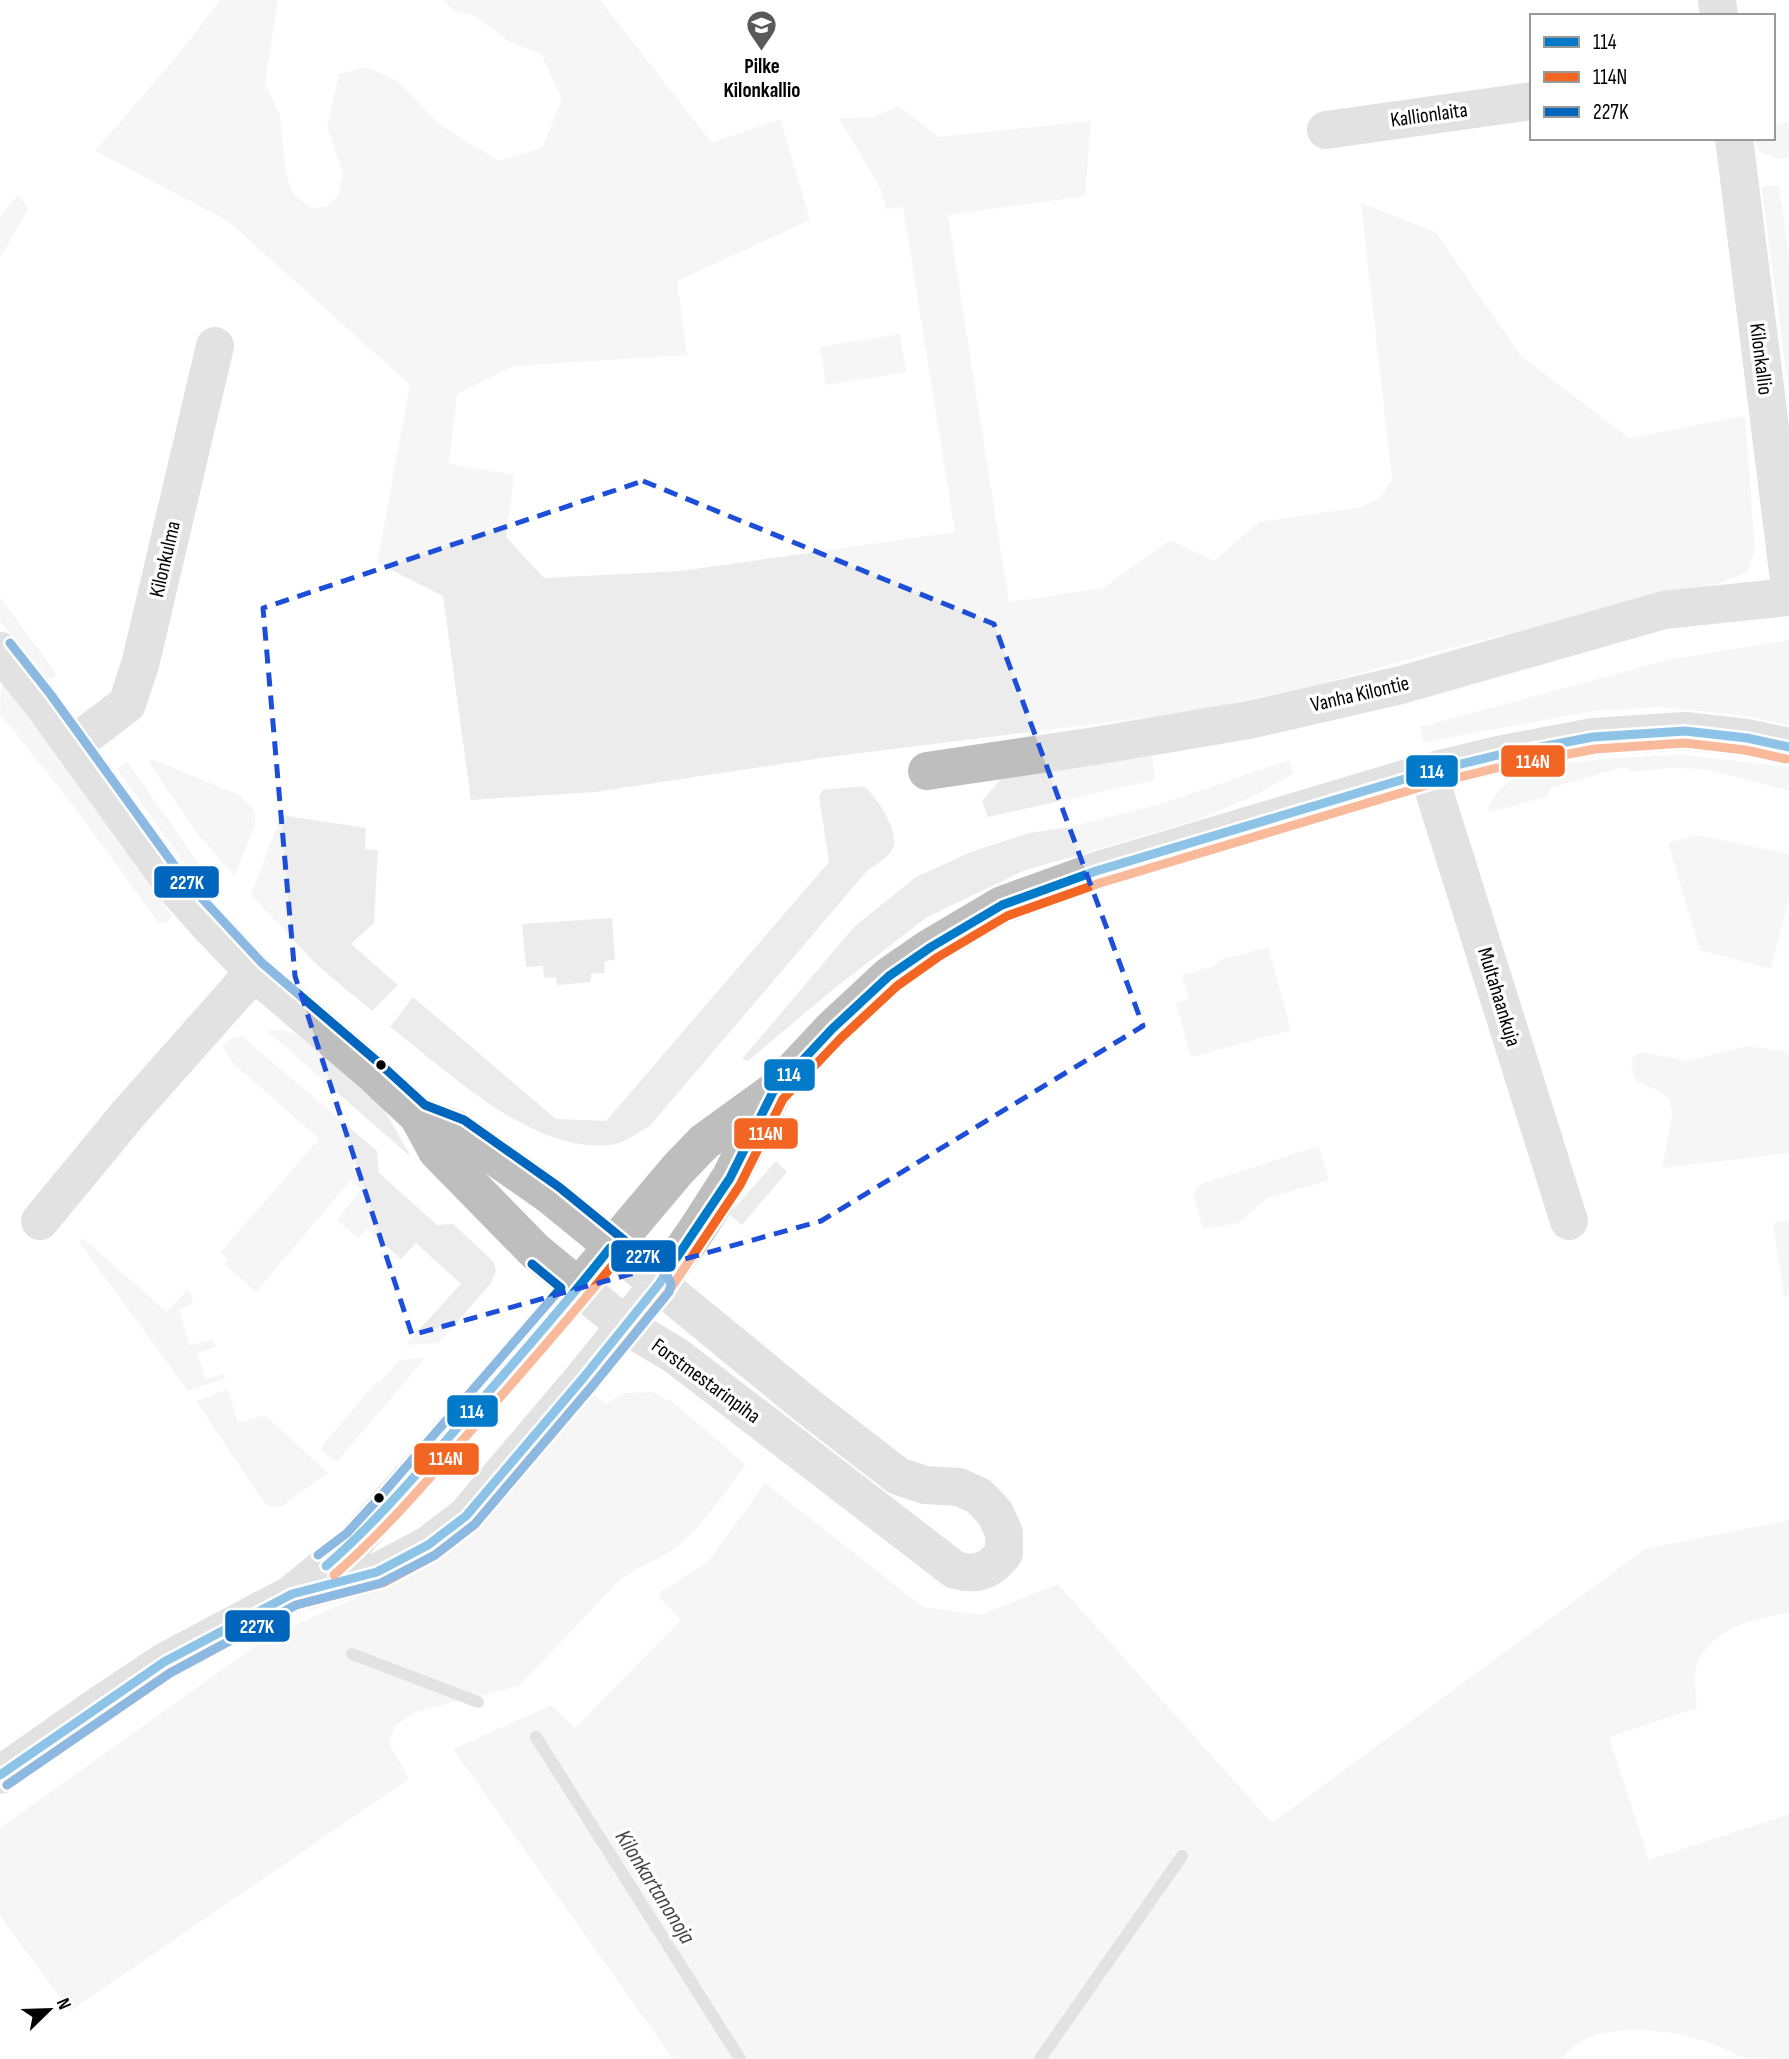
<svg xmlns="http://www.w3.org/2000/svg" width="1789" height="2059" font-family="'Sofia Sans Condensed',sans-serif">
  <rect width="100%" height="100%" fill="#fff"/>
  <g fill="#ececec">
    <path d="M 220,0 L 278,0 L 265,84 L 280,115 L 286,175 L 294,195 L 311,208 L 326,207 L 338,196 L 343,174 L 327,127 L 339,74 L 366,67 L 396,80 L 440,125 L 499,161 L 542,148 L 562,99 L 541,54 L 510,42 L 475,16 L 454,11 L 443,0 L 600,0 L 712,143 L 780,119 L 810,220 L 677,281 L 687,355 L 514,366 L 457,394 L 449,464 L 514,475 L 506,537 L 544,578 L 681,571 L 955,532 L 903,207 L 886,209 L 881,190 L 839,118 L 873,117 L 899,106 L 938,137 L 1091,121 L 1085,196 L 948,215 L 1009,602 L 1103,588 L 1170,540 L 1214,561 L 1259,522 L 1361,507 L 1381,497 L 1392,479 L 1361,203 L 1436,232 L 1520,355 L 1629,438 L 1745,416 L 1755,550 L 1747,572 L 1718,584 L 1457,646 L 1324,683 L 1198,711 L 821,758 L 595,792 L 471,800 L 443,596 L 377,563 L 410,385 L 228,221 L 95,151 L 182,50 Z"/>
    <path d="M 1789,122 L 1789,158 L 1777,159 L 1760,152 L 1753,138 L 1773,138 L 1773,124 Z"/>
    <path d="M 1779,185 L 1789,259 L 1789,394 L 1762,189 L 1764,186 Z"/>
    <path d="M 18,195 L 28,209 L 0,258 L 0,216 Z"/>
    <path d="M 900,334 L 906,372 L 826,385 L 820,347 Z"/>
    <path d="M 0,597 L 56,673 L 54,678 L 46,679 L 0,621 Z"/>
    <path d="M 1789,640 L 1789,725 L 1740,715 L 1660,707 L 1593,711 L 1424,742 L 1420,727 L 1668,660 Z"/>
    <path d="M 1,681 L 60,757 L 172,916 L 166,924 L 158,922 L 72,804 L 0,714 Z"/>
    <path d="M 1152,753 L 1155,780 L 988,817 L 982,801 L 1000,780 L 1015,771 Z"/>
    <path d="M 1683,755 L 1789,767 L 1789,791 L 1706,769 L 1670,768 L 1631,772 L 1624,767 L 1551,788 L 1546,797 L 1487,813 C 1491,799 1500,787 1512,780 C 1546,759 1642,756 1683,755 Z"/>
    <path d="M 151,759 L 240,795 L 254,811 L 255,825 L 234,876 L 196,832 L 149,763 Z"/>
    <path d="M 1289,760 L 1294,773 L 1256,795 L 1200,819 L 1023,871 L 927,917 L 831,991 L 748,1061 L 742,1059 L 855,926 L 916,877 L 971,852 L 1029,833 L 1069,827 L 1161,804 Z"/>
    <path d="M 127,761 L 199,864 L 219,887 L 218,893 L 213,898 L 191,873 L 117,769 Z"/>
    <path d="M 864,786 C 876,796 902,834 892,850 C 887,859 873,866 866,872 L 649,1127 C 638,1132 626,1142 615,1144 C 536,1158 448,1071 390,1027 L 413,997 L 556,1119 L 606,1121 L 829,862 L 819,796 L 823,790 Z"/>
    <path d="M 281,815 L 366,828 L 365,849 L 378,850 L 374,923 L 351,944 L 398,985 L 372,1011 L 316,964 L 251,895 Z"/>
    <path d="M 1697,835 L 1789,854 L 1789,899 L 1771,969 L 1700,950 L 1668,843 Z"/>
    <path d="M 612,918 L 615,960 L 604,961 L 605,973 L 591,974 L 591,982 L 557,985 L 556,977 L 544,978 L 543,966 L 526,967 L 522,924 Z"/>
    <path d="M 1268,947 L 1291,1030 L 1191,1057 L 1176,1003 L 1189,999 L 1182,975 L 1214,966 L 1220,960 Z"/>
    <path d="M 284,1030 L 301,1037 L 383,1108 L 411,1157 L 267,1031 Z"/>
    <path d="M 242,1036 L 377,1151 L 379,1173 L 437,1225 L 453,1224 L 494,1262 L 496,1271 L 491,1283 L 439,1343 L 405,1345 L 461,1284 L 416,1243 L 401,1259 L 367,1229 L 358,1238 L 337,1220 L 361,1189 L 351,1180 L 256,1292 L 224,1264 L 228,1259 L 220,1253 L 319,1139 L 235,1065 L 222,1046 L 233,1038 Z"/>
    <path d="M 1747,1046 L 1789,1052 L 1789,1153 L 1662,1168 L 1672,1114 L 1669,1099 L 1657,1090 L 1637,1082 L 1631,1066 L 1633,1056 L 1642,1052 L 1687,1061 Z"/>
    <path d="M 1319,1146 L 1329,1180 L 1268,1198 L 1238,1223 L 1203,1229 L 1193,1195 L 1199,1185 Z"/>
    <path d="M 776,1161 L 787,1172 L 742,1225 L 729,1214 Z"/>
    <path d="M 1789,1220 L 1789,1295 L 1784,1296 L 1773,1223 Z"/>
    <path d="M 83,1238 L 167,1312 L 187,1290 L 192,1295 L 193,1304 L 179,1309 L 190,1346 L 213,1339 L 216,1347 L 197,1353 L 206,1379 L 224,1374 L 226,1378 L 188,1391 L 79,1242 Z"/>
    <path d="M 425,1358 L 337,1462 L 321,1450 L 325,1442 L 377,1381 L 380,1382 L 400,1360 Z"/>
    <path d="M 228,1389 L 238,1423 L 265,1415 L 328,1473 L 282,1506 L 273,1507 L 265,1504 L 196,1401 Z"/>
    <path d="M 652,1392 L 674,1403 L 746,1465 C 728,1488 705,1522 684,1541 C 665,1559 639,1565 619,1581 L 519,1686 L 415,1712 L 395,1726 L 389,1743 L 409,1779 L 70,2011 L 0,1916 L 0,1828 L 268,1637 L 432,1564 L 594,1393 L 606,1404 L 623,1393 Z"/>
    <path d="M 765,1483 L 923,1607 L 980,1615 L 1058,1584 L 1272,1823 L 1645,1549 L 1789,1520 L 1789,1613 C 1757,1618 1717,1627 1699,1659 C 1692,1672 1696,1693 1697,1708 L 1609,1737 L 1649,1860 L 1789,1814 L 1789,2059 C 1776,2059 1758,2059 1746,2058 C 1733,2054 1722,2047 1710,2043 C 1672,2029 1587,2017 1563,2059 L 673,2059 L 453,1749 L 552,1705 L 575,1728 L 681,1620 L 659,1597 L 660,1592 L 708,1562 Z"/>
  </g>
  <g fill="none" stroke-linecap="round" stroke-linejoin="round">
    <g stroke="#bfbfbf" stroke-width="12">
      <path d="M 352,1654 L 478,1702"/>
      <path d="M 536,1737 L 740,2059"/>
      <path d="M 1040,2059 L 1182,1856"/>
    </g>
    <g stroke="#bebebe" stroke-width="38">
      <path d="M 1717,0 L 1719,16"/>
      <path d="M 1326,130 L 1532,101"/>
      <path d="M 1734,138 L 1789,580"/>
      <path d="M 0,651 L 41,702 L 175,887 L 206,922 L 254,972 L 371,1072 L 418,1116 L 437,1151 L 535,1251 L 626,1326 L 675,1355 L 955,1570 C 977,1576 990,1571 1004,1553 L 1004,1533 L 995,1513 L 979,1496 L 959,1487 L 925,1485 L 898,1476 L 805,1404 L 551,1196 L 457,1130 L 418,1116"/>
      <path d="M 73,745 L 127,704 L 140,665 L 215,346"/>
      <path d="M 927,771 L 1089,747 L 1249,720 L 1401,685 L 1664,610 L 1789,597"/>
      <path d="M 1428,772 L 1569,1221"/>
      <path d="M 40,1221 L 129,1113 L 254,972"/>
      <path d="M 304,1591 L 377,1572 L 428,1545 L 466,1516 L 584,1377 L 659,1284 L 696,1231 L 730,1178 L 770,1099"/>
      <path d="M 0,1775 L 95,1708 L 164,1662 L 292,1594 L 355,1542 L 538,1335 L 678,1169 L 704,1142 L 773,1092 L 832,1029 L 889,976 L 931,947 L 1002,905 L 1096,871 L 1428,772 L 1498,755 L 1593,737 L 1685,731 L 1747,738 L 1789,747"/>
    </g>
    <defs>
      <g id="bus-1">
        <path d="M 326,1566 C 380,1519 425,1464 472,1411 C 519,1357 566,1304 610,1248"/>
        <path d="M 0,1775 L 164,1662 L 292,1594 L 377,1572 L 428,1545 L 466,1516 L 584,1377 L 659,1284 L 730,1178 L 773,1092 L 832,1029 L 889,976 L 931,947 L 1002,905 L 1096,871 L 1428,772 L 1498,755 L 1593,737 L 1685,731 L 1747,738 L 1789,747"/>
      </g>
      <g id="bus-2">
        <path d="M 334,1575 C 388,1528 434,1473 481,1419 C 528,1365 575,1312 620,1256"/>
        <path d="M 7,1785 L 170,1673 L 296,1605 L 383,1583 L 435,1555 L 474,1525 L 593,1385 L 669,1291 L 740,1185 L 783,1099 L 841,1038 L 897,986 L 938,957 L 1007,916 L 1100,883 L 1431,784 L 1501,767 L 1595,749 L 1685,743 L 1745,750 L 1786,759"/>
      </g>
      <g id="bus-3">
        <path d="M 318,1555 L 347,1533 L 380,1497 L 561,1288 L 532,1264"/>
        <path d="M 7,1785 L 170,1673 L 296,1605 L 381,1583 L 435,1555 L 475,1524 L 593,1385 L 669,1292 L 671,1284 L 667,1275 L 559,1187 L 464,1120 L 425,1105 L 379,1063 L 262,963 L 184,879 L 51,695 L 10,643"/>
      </g>
    </defs>
    <use href="#bus-1" stroke="#fff" stroke-width="14"/>
    <use href="#bus-2" stroke="#fff" stroke-width="14"/>
    <use href="#bus-3" stroke="#fff" stroke-width="14"/>
    <use href="#bus-1" stroke="#007ac9" stroke-width="9"/>
    <use href="#bus-2" stroke="#f26522" stroke-width="9"/>
    <use href="#bus-3" stroke="#0065bd" stroke-width="9"/>
  </g>
  <path d="M0 0H1789V2059H0ZM 643,481 L 994,624 L 1143,1026 L 821,1221 L 412,1335 L 295,976 L 263,608 Z" fill="#fff" fill-opacity=".55" fill-rule="evenodd"/>
  <path fill="none" stroke="#1d4ed8" stroke-width="5" stroke-dasharray="14 9" stroke-linejoin="round" d="M 643,481 L 994,624 L 1143,1026 L 821,1221 L 412,1335 L 295,976 L 263,608 Z"/>
  <defs>
    <symbol id="school-pin" viewBox="-11 -11 22 30"><path d="M0 17L-7.5 6A9.5 9.5 0 1 1 7.5 6Z" fill="#595959" stroke="#fff"/><path d="M0-5L7-2L0 1L-7-2ZM-4 1L0 2.5L4 1V4Q0 6-4 4Z" fill="#fff"/></symbol>
  </defs>
  <g fill-rule="evenodd">
    <use href="#school-pin" x="744" y="8" width="35" height="47"/>
  </g>
  <g fill="#000" stroke="#fff" stroke-width="2.5">
    <circle cx="381" cy="1065" r="6"/>
    <circle cx="379" cy="1498" r="6"/>
  </g>
  <g text-anchor="middle" dominant-baseline="central" stroke-width="7" stroke-linejoin="round" paint-order="stroke">
    <g font-size="21" font-weight="bold" fill="#000" stroke="#fff">
      <text x="762" y="66">Pilke<tspan x="762" dy="24">Kilonkallio</tspan></text>
    </g>
    <g font-size="21" fill="#000" stroke="#fff">
      <text transform="translate(1429 115) rotate(-8)">Kallionlaita</text>
      <text transform="translate(1761 359) rotate(83)">Kilonkallio</text>
      <text transform="translate(165 559) rotate(-77)">Kilonkulma</text>
      <text transform="translate(1360 694) rotate(-13)">Vanha Kilontie</text>
      <text transform="translate(1499 997) rotate(73)">Multahaankuja</text>
      <text transform="translate(706 1381) rotate(36)">Forstmestarinpiha</text>
    </g>
    <g font-size="23" font-style="italic" fill="#444" stroke="#fff">
      <text transform="translate(655 1887) rotate(58)">Kilonkartanonoja</text>
    </g>
  </g>
  <g stroke="#fff" stroke-width="2.5">
    <rect x="1500" y="744" width="66" height="34" rx="7" fill="#f26522"/>
    <rect x="1405" y="754" width="54" height="34" rx="7" fill="#007ac9"/>
    <rect x="153" y="865" width="67" height="34" rx="7" fill="#0065bd"/>
    <rect x="763" y="1058" width="53" height="34" rx="7" fill="#007ac9"/>
    <rect x="733" y="1117" width="66" height="33" rx="7" fill="#f26522"/>
    <rect x="610" y="1239" width="67" height="34" rx="7" fill="#0065bd"/>
    <rect x="446" y="1394" width="53" height="34" rx="7" fill="#007ac9"/>
    <rect x="413" y="1442" width="67" height="34" rx="7" fill="#f26522"/>
    <rect x="224" y="1609" width="67" height="34" rx="7" fill="#0065bd"/>
  </g>
  <g font-size="19" text-anchor="middle" font-weight="bold" fill="#fff">
    <text x="1533" y="768">114N</text>
    <text x="1432" y="778">114</text>
    <text x="187" y="889">227K</text>
    <text x="789" y="1081">114</text>
    <text x="766" y="1140">114N</text>
    <text x="643" y="1263">227K</text>
    <text x="472" y="1418">114</text>
    <text x="446" y="1465">114N</text>
    <text x="257" y="1633">227K</text>
  </g>
  <rect x="1530" y="14" width="245" height="126" fill="#ffffff" stroke="#999999" stroke-width="2"/>
  <rect x="1544" y="37" width="35" height="10" fill="#007ac9" stroke="#999999" stroke-width="2"/>
  <text x="1593" y="49" font-size="21" fill="#000000">114</text>
  <rect x="1544" y="72" width="35" height="10" fill="#f26522" stroke="#999999" stroke-width="2"/>
  <text x="1593" y="84" font-size="21" fill="#000000">114N</text>
  <rect x="1544" y="107" width="35" height="10" fill="#0065bd" stroke="#999999" stroke-width="2"/>
  <text x="1593" y="119" font-size="21" fill="#000000">227K</text>
  <g transform="translate(49 2010) rotate(67)" stroke="#ffffff" stroke-width="5" paint-order="stroke">
  <path d="M0-5L12 26L0 18L-12 26Z" fill="#000000"/>
  <text y="-10" font-size="19" font-weight="bold" text-anchor="middle" fill="#000000">N</text>
  </g>
</svg>
